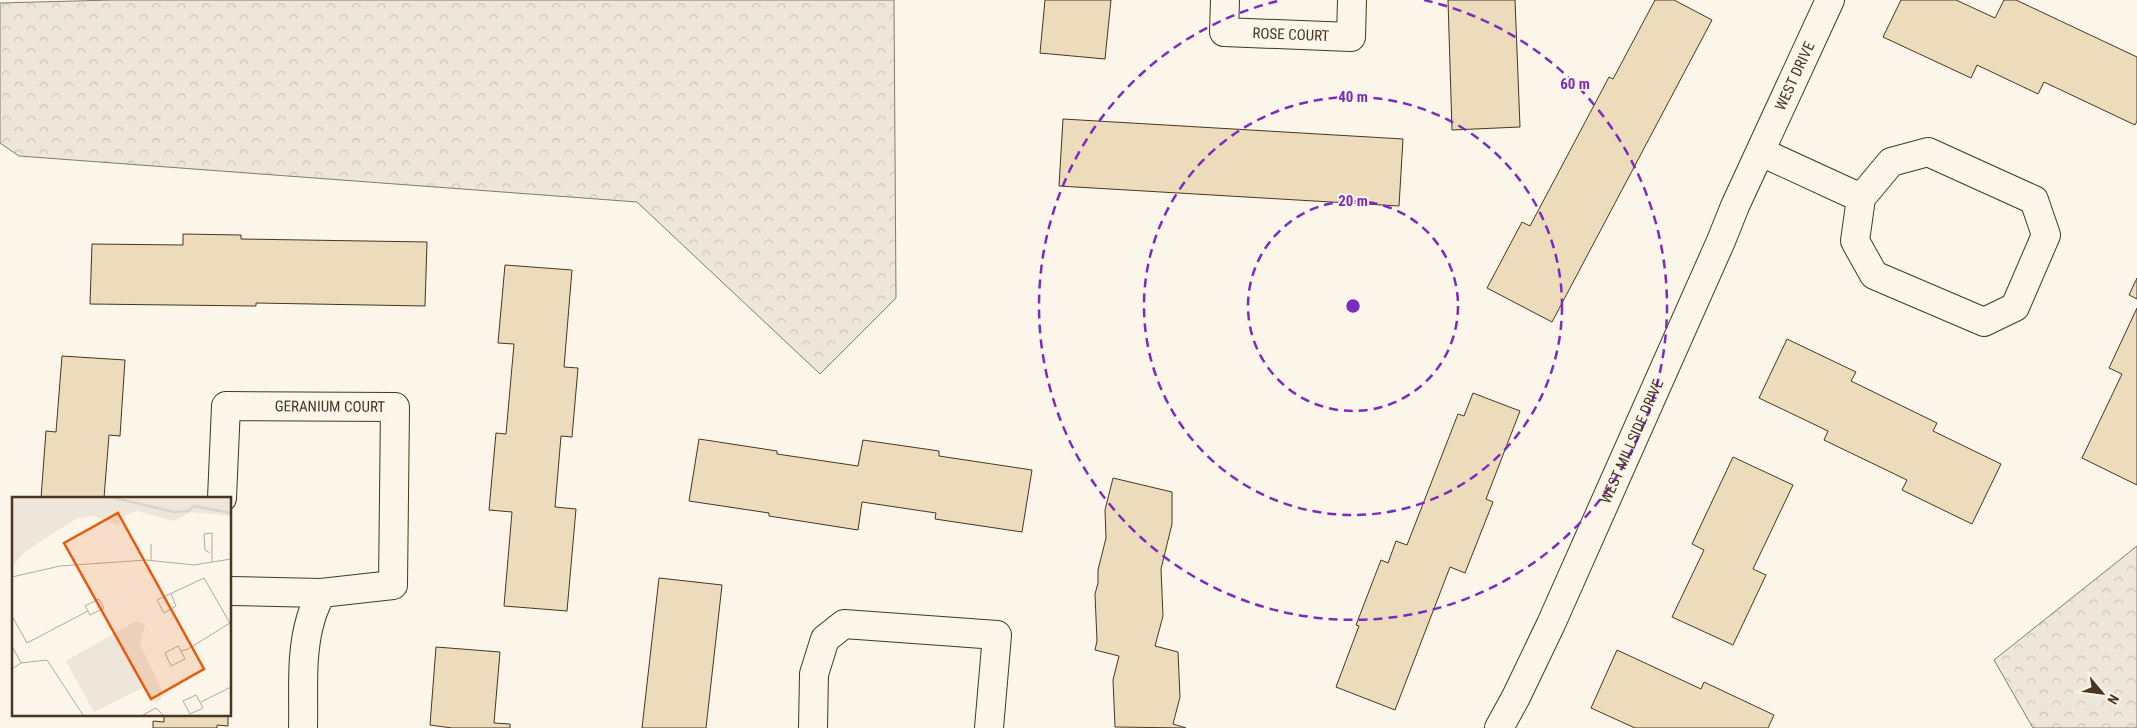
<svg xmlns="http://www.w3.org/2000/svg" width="2137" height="728" font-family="'Roboto Condensed',sans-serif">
  <defs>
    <pattern id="forest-crowns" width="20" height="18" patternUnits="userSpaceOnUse" patternTransform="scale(1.25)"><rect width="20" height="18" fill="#ede6d9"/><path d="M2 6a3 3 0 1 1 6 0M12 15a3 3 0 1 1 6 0" fill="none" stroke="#cdc6ba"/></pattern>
  </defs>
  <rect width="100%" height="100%" fill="#fbf6e9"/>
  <g fill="url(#forest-crowns)" stroke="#887966">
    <path d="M 113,0 L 894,0 L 896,298 L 820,374 L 637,202 L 19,156 L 0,143 L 0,3 Z"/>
    <path d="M 2137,546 L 2137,728 L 2033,728 L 1994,660 Z"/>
  </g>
  <g fill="#ecdcbc" stroke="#4a3520">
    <path d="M 1045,0 L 1111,0 L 1105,59 L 1040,53 Z"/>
    <path d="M 1448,0 L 1515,0 L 1520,127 L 1452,130 Z"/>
    <path d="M 1655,0 L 1674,0 L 1712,20 L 1552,322 L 1487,288 L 1522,222 L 1530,226 L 1609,77 L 1613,79 Z"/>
    <path d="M 1901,0 L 1956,0 L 1995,18 L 2004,0 L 2016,0 L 2137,57 L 2137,121 L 2135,125 L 2044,82 L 2038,94 L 1977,65 L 1971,78 L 1883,37 Z"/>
    <path d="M 1063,119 L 1403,139 L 1399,206 L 1059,186 Z"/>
    <path d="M 183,234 L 241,235 L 241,239 L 427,242 L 425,306 L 256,303 L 256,306 L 90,304 L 92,244 L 183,245 Z"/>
    <path d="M 505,265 L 572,270 L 564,367 L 578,368 L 572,437 L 561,436 L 555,507 L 576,509 L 567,611 L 504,606 L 512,512 L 489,510 L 496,433 L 506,434 L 514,344 L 498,343 Z"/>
    <path d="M 2137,278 L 2137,299 L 2129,295 Z"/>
    <path d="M 2137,308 L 2137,485 L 2082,458 L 2122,374 L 2109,368 Z"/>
    <path d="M 1787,339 L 1856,372 L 1851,381 L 1937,423 L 1933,431 L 2001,464 L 1972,524 L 1902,490 L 1907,480 L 1824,440 L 1828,431 L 1759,398 Z"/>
    <path d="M 62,356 L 125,360 L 120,436 L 109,435 L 104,498 L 41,498 L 46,431 L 56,432 Z"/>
    <path d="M 1473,393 L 1520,411 L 1486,499 L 1493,502 L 1465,573 L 1450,567 L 1395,710 L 1336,687 L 1359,626 L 1356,625 L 1381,560 L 1388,563 L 1396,541 L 1407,545 L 1458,414 L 1464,416 Z"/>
    <path d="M 699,439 L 777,451 L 777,454 L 858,466 L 863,440 L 939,451 L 939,456 L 1032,470 L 1022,532 L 935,519 L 936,513 L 862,502 L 858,530 L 769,516 L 769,513 L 689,501 Z"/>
    <path d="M 1733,457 L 1793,485 L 1753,569 L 1766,575 L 1733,645 L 1672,617 L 1704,550 L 1692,544 Z"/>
    <path d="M 1113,478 L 1172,492 L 1172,524 L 1161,569 L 1163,616 L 1155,646 L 1178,652 L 1180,697 L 1173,724 L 1186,728 L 1115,727 L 1113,680 L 1119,656 L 1095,650 L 1097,641 L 1095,594 L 1098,583 L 1098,570 L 1106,538 L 1105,510 Z"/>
    <path d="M 659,578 L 722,585 L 706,728 L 642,728 Z"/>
    <path d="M 436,647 L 500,652 L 494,723 L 510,724 L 510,728 L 452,728 L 430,725 Z"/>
    <path d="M 1617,650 L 1701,689 L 1704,682 L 1774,715 L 1768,728 L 1635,728 L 1591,708 Z"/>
    <path d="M 164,714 L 228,714 L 228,726 L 217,725 L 217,728 L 153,728 L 153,721 L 164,722 Z"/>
  </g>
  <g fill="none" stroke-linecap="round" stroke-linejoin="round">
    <defs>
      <g id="street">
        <path id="s1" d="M 1225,0 L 1224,32 L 1351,37 L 1352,0"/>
        <path d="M 1761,152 L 1861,198"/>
        <path d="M 1928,152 L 2034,200 L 2046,235 L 2015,307 L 1984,322 L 1874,275 L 1855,241 L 1861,198 L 1891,162 Z"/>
        <path id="s2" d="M 222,498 L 226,406 L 395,407 L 393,585 L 321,593 C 318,601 313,610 311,618 C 300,654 304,691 303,728"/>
        <path d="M 230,591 L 321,593"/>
        <path d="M 813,728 L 814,674 L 825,639 L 844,624 L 997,635 L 989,728"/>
        <path id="s3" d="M 1499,728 L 1516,697 L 1551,624 L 1721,241 L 1735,206 L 1830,0"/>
      </g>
    </defs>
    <use href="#street" stroke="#4a3520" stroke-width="30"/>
    <use href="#street" stroke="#fbf6e9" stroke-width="28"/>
  </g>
  <g fill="none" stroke="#7b2cbf" stroke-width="2.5" stroke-dasharray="9 6">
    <circle cx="1353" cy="306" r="105"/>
    <circle cx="1353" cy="306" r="209"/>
    <path d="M1424 0A314 314 0 1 1 1282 0"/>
  </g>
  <g text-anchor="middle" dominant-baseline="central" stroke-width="4" stroke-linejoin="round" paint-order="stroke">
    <g font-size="15" fill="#4a3520" stroke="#fbf6e9">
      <text stroke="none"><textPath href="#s1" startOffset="99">ROSE COURT</textPath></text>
      <text stroke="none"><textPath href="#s3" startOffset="716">WEST DRIVE</textPath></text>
      <text stroke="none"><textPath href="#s2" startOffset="196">GERANIUM COURT</textPath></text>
      <text stroke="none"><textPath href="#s3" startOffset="316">WEST MILLSIDE DRIVE</textPath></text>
    </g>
  </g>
  <g transform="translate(12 497)">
    <rect width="219" height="219" fill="#fbf6e9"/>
    <path d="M 0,0 L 219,0 L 219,19 L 179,15 L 162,24 L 124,14 L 113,18 L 106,29 L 83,19 L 65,21 L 14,54 L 0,69 ZM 124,124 L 133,127 L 128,147 L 150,194 L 149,202 L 142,206 L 133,192 L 128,192 L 82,215 L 54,164 Z" fill="#ede6d9"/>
    <path fill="none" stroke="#dcd4c6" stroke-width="2.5" d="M 99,0 L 162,15 L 176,14 L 182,9 L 219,16"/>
    <path fill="none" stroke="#b4a999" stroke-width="1" d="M 139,47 L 139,63M 198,56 L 193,53 L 192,37 L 200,36 L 200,65M 0,80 L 48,69 L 134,63 L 182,68 L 219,62M 159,97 L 164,109 L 152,116 L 145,103 L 192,81 L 219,128M 0,119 L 15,146 L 76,114 L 73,109 L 87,102 L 92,111 L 78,118 L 76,114M 0,149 L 9,166M 169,154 L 173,162 L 159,169 L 153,156 L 166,149 L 169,154 L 176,152 L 218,126M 0,172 L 9,166 L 35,163 L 71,218M 184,198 L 191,211 L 178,217 L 171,204 ZM 189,205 L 219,190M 131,218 L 144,211 L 151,218"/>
    <path fill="#e8590c" fill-opacity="0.15" stroke="#e8590c" stroke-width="2.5" d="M 106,16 L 192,172 L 139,202 L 52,46 Z"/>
    <rect width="219" height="219" fill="none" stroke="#4a3520" stroke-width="2.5"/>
  </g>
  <circle cx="1353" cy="306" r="8" fill="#7b2cbf" stroke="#fbf6e9" stroke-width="2.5"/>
  <g font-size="15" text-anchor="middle" font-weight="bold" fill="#7b2cbf" stroke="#fbf6e9" stroke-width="4" stroke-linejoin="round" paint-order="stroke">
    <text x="1575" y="89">60 m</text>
    <text x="1353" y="102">40 m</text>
    <text x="1353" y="206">20 m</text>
  </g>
  <g transform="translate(2102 693) rotate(119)" stroke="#fbf6e9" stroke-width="4" paint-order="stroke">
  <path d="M0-4L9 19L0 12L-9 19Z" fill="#4a3520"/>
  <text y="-8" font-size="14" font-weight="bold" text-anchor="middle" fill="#4a3520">N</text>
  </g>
</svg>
